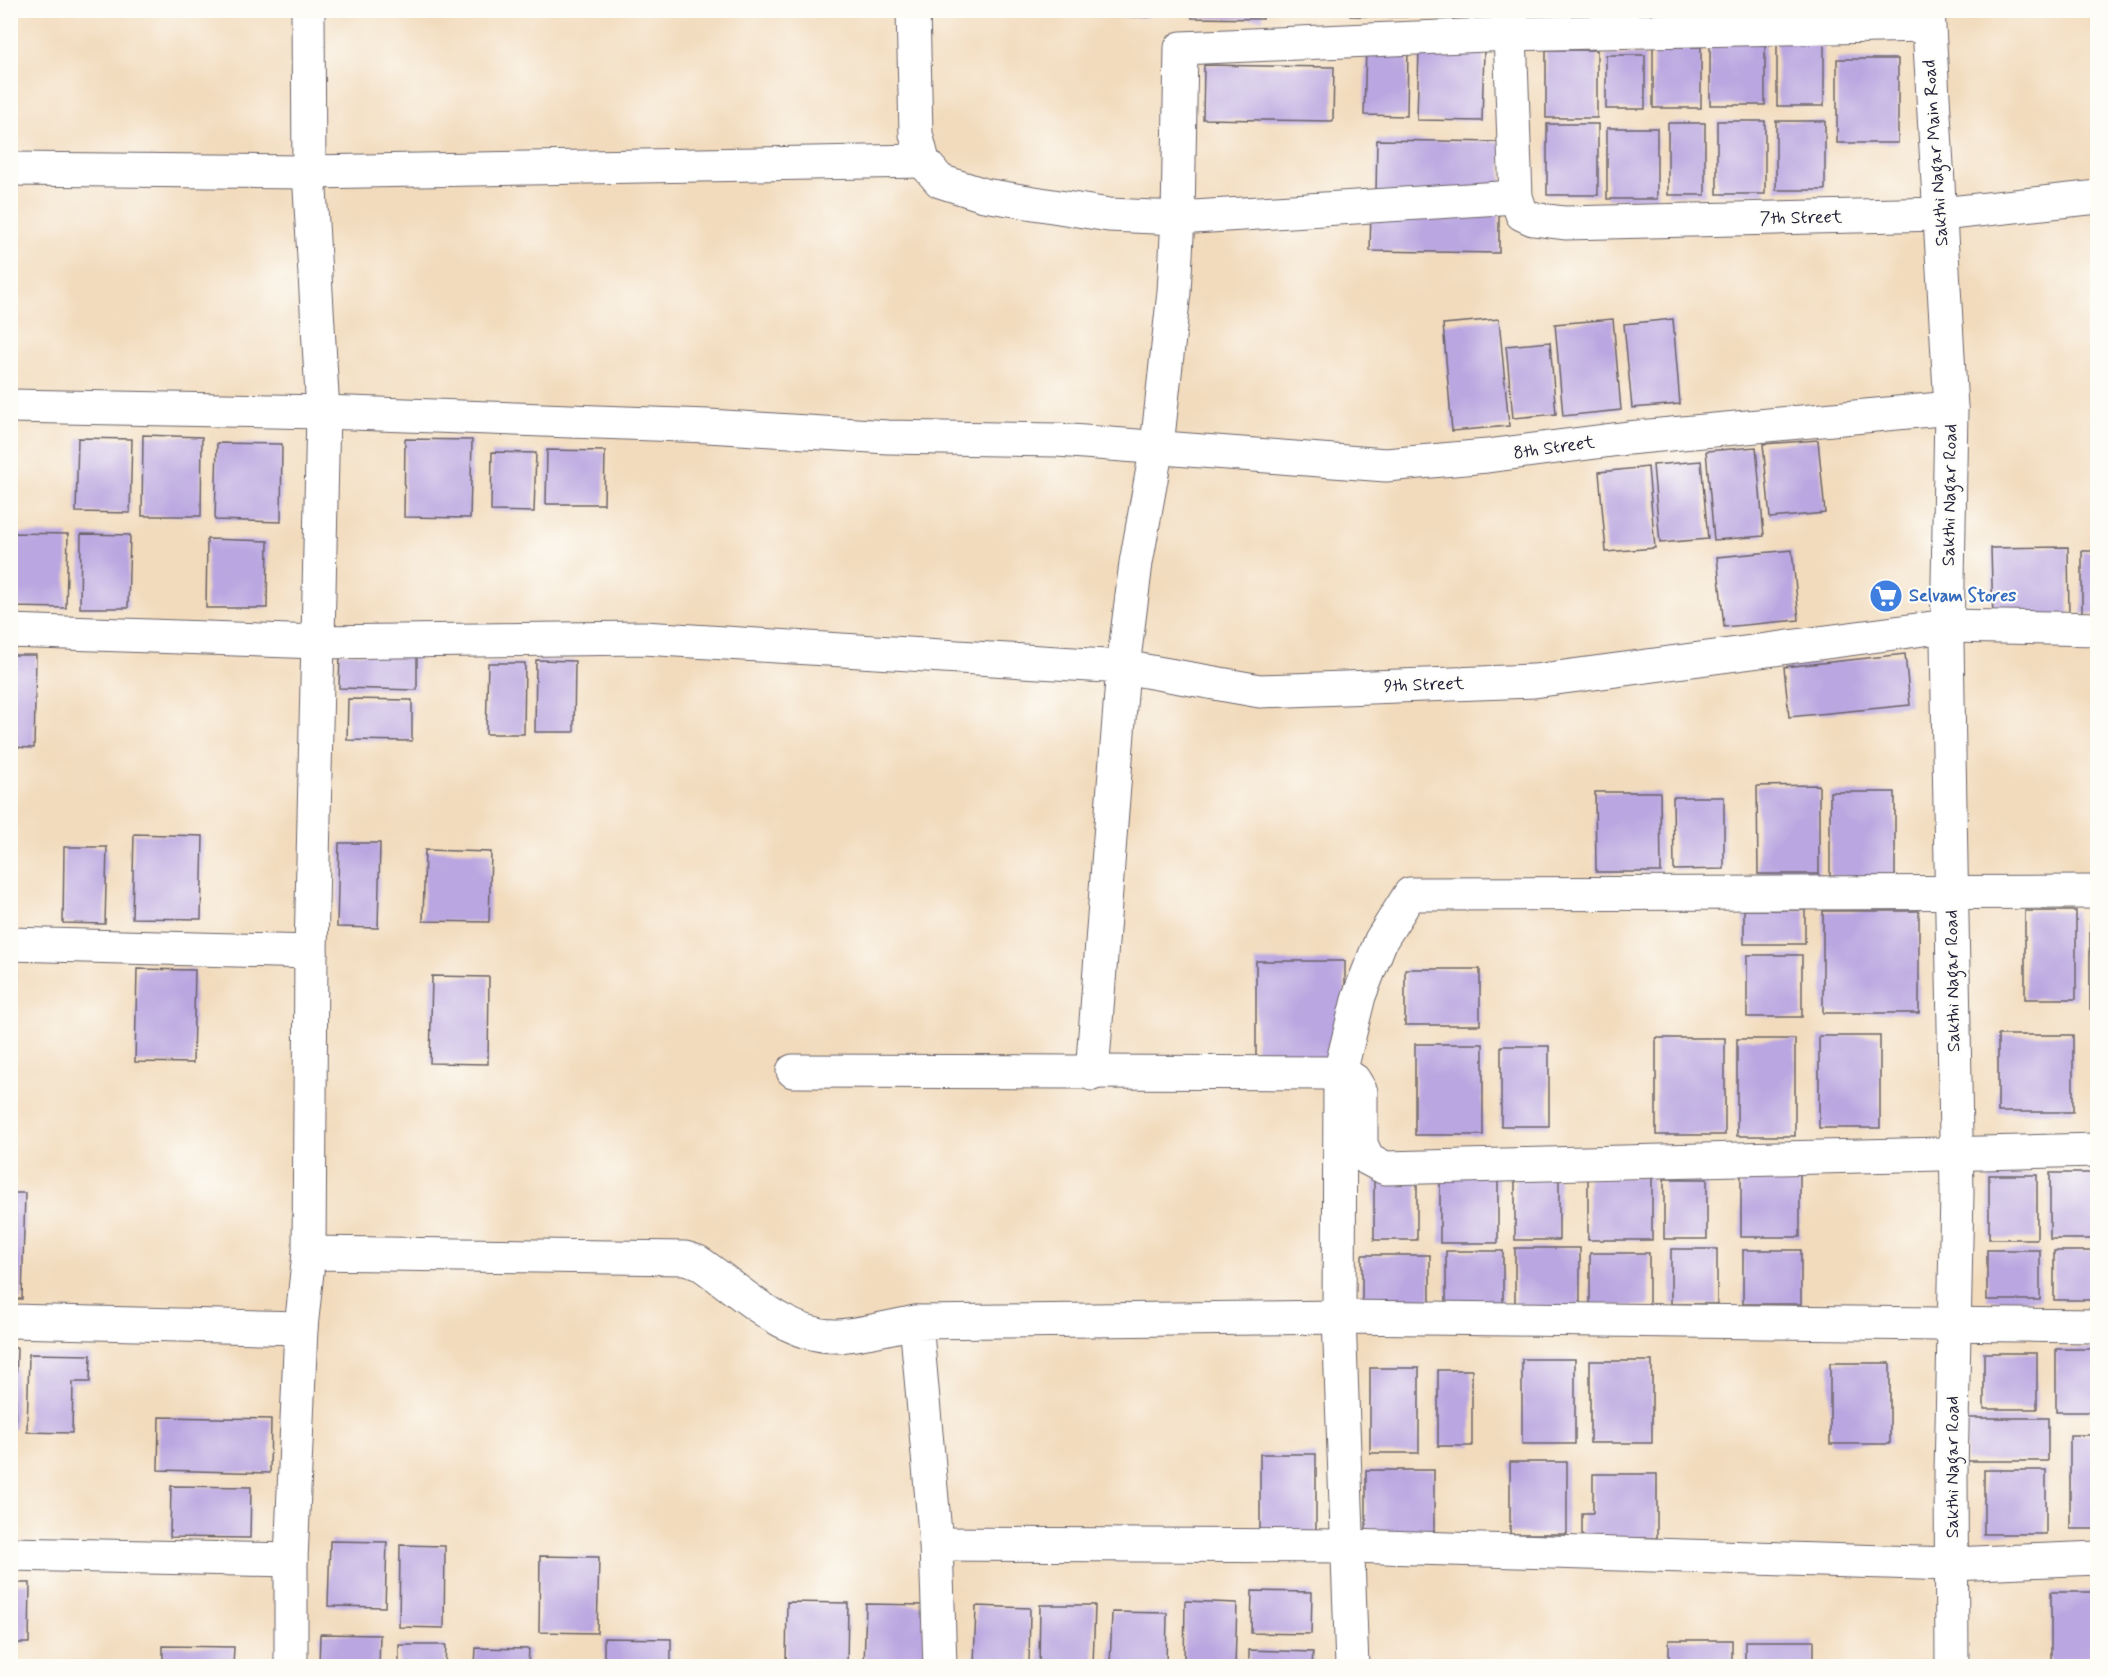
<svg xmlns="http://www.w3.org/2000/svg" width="2108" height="1677" font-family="Mynerve,sans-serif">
  <rect width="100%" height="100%" fill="#fdfcf7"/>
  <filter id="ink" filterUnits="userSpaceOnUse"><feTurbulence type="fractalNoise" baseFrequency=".0167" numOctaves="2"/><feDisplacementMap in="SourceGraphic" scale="12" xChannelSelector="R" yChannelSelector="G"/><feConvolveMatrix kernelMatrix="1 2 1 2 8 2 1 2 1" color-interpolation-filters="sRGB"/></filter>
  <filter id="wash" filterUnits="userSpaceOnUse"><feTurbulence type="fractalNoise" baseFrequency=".008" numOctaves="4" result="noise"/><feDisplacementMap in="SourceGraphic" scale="24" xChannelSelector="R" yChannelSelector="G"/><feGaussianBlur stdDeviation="1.35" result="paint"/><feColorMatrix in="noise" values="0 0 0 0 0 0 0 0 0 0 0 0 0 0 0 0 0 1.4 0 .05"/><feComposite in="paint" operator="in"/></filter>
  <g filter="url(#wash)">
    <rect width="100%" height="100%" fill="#f2dbbd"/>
    <g id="blocks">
      <g fill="#baa6e0">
        <path d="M 1041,10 L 1149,10 L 1149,17 L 1041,15 Z"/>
        <path d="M 1192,10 L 1263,10 L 1263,19 L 1192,18 Z"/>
        <path d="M 1350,10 L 1407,10 L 1407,17 L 1350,16 Z"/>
        <rect x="1529" y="10" width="65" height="3"/>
        <rect x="1710" y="40" width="55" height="65"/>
        <rect x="1777" y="40" width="47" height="66"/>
        <rect x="1653" y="47" width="48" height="61"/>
        <path d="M 1366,48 L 1408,48 L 1407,116 L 1364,115 Z"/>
        <path d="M 1419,49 L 1484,50 L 1482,121 L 1417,120 Z"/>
        <rect x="1546" y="50" width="51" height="68"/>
        <rect x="1606" y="55" width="39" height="54"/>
        <rect x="1837" y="59" width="61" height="84"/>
        <path d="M 1204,65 L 1334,67 L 1333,121 L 1203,119 Z"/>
        <rect x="1717" y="121" width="48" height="73"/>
        <rect x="1776" y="121" width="49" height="69"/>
        <rect x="1668" y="123" width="37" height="72"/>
        <rect x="1547" y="124" width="51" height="71"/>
        <rect x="1607" y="128" width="50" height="71"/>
        <path d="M 1377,140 L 1502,142 L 1501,196 L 1376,193 Z"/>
        <path d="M 1371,209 L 1499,211 L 1499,253 L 1370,251 Z"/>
        <path d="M 1499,319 L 1509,426 L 1452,431 L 1443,324 Z"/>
        <path d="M 1613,319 L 1621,410 L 1563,416 L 1555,324 Z"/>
        <path d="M 1673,319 L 1680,404 L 1632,408 L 1624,324 Z"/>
        <path d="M 1550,342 L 1556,414 L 1513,418 L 1506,346 Z"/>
        <path d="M 143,435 L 202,437 L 201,516 L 142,516 Z"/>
        <path d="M 78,438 L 132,439 L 130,513 L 76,512 Z"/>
        <path d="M 405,439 L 472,440 L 470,518 L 404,517 Z"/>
        <path d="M 1818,440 L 1825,513 L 1770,518 L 1763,444 Z"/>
        <path d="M 217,443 L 282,444 L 281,522 L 215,520 Z"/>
        <path d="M 1756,447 L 1764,536 L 1714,540 L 1706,451 Z"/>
        <path d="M 547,450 L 605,451 L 604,504 L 546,504 Z"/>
        <path d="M 492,452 L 536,453 L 534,512 L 491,511 Z"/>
        <path d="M 1701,461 L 1708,539 L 1660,543 L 1653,465 Z"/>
        <path d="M 1648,467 L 1655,548 L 1606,552 L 1599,472 Z"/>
        <path d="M 12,533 L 68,534 L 66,608 L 11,607 Z"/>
        <path d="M 81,534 L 130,535 L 128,608 L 80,608 Z"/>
        <path d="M 207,539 L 268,541 L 267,608 L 206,608 Z"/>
        <path d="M 2068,547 L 2069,617 L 1993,619 L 1991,548 Z"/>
        <path d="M 1792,550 L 1799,620 L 1724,627 L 1717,557 Z"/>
        <rect x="2082" y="551" width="16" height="63"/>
        <path d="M 340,653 L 417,655 L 417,690 L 339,688 Z"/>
        <path d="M 1905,654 L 1910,705 L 1789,717 L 1784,667 Z"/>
        <path d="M 10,655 L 36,655 L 34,748 L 10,747 Z"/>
        <path d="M 536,660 L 575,661 L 574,732 L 535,732 Z"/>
        <path d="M 488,663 L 525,663 L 524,734 L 486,734 Z"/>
        <path d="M 348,699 L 412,700 L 412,741 L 347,740 Z"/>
        <path d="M 1819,785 L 1819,874 L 1758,874 L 1757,786 Z"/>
        <path d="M 1595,792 L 1660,792 L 1661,872 L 1596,872 Z"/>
        <path d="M 1830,792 L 1895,792 L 1895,876 L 1830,877 Z"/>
        <path d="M 1673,797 L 1724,797 L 1724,869 L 1674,870 Z"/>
        <path d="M 134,834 L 203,836 L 201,919 L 132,918 Z"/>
        <path d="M 339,843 L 380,843 L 378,928 L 337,927 Z"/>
        <path d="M 64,847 L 107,847 L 105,924 L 63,923 Z"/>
        <path d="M 425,850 L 491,852 L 489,922 L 423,921 Z"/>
        <rect x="1744" y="910" width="61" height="34"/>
        <rect x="1823" y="911" width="96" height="102"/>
        <rect x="2025" y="911" width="51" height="88"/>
        <rect x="2090" y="924" width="8" height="85"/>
        <rect x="1747" y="955" width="55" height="62"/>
        <rect x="1256" y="961" width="89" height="98"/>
        <path d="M 10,967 L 16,967 L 15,1052 L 10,1051 Z"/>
        <path d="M 137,969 L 195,970 L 193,1063 L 135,1062 Z"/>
        <rect x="1405" y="969" width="75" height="56"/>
        <path d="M 432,976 L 489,977 L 488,1064 L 430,1063 Z"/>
        <rect x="1998" y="1035" width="75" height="77"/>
        <rect x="1819" y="1036" width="61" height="92"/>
        <rect x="1656" y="1038" width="69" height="97"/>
        <rect x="1737" y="1039" width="58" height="97"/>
        <rect x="1415" y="1044" width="68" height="91"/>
        <rect x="1501" y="1046" width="48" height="80"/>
        <rect x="2095" y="1051" width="3" height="64"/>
        <rect x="1741" y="1172" width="59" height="65"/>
        <rect x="2050" y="1173" width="48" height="66"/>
        <rect x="1440" y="1174" width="58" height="69"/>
        <rect x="1989" y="1175" width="48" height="64"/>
        <rect x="1588" y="1177" width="64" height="63"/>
        <rect x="1515" y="1178" width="44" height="62"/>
        <rect x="1664" y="1179" width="43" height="60"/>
        <rect x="1374" y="1181" width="43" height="59"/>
        <path d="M 10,1193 L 25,1193 L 22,1299 L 10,1299 Z"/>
        <rect x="1515" y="1248" width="65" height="63"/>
        <rect x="1671" y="1249" width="46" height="55"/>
        <rect x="1743" y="1250" width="58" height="54"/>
        <rect x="1987" y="1250" width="53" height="50"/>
        <rect x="1446" y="1251" width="57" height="57"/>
        <rect x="2054" y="1251" width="41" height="49"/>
        <rect x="1590" y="1253" width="59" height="53"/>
        <rect x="1362" y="1255" width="68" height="53"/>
        <path d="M 10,1348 L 17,1348 L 15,1429 L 10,1429 Z"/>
        <rect x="2056" y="1349" width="42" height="63"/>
        <rect x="1984" y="1353" width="53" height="56"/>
        <path d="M 29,1354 L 91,1355 L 90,1382 L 73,1382 L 72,1433 L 27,1432 Z"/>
        <rect x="1522" y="1359" width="53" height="85"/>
        <rect x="1590" y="1361" width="62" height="82"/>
        <rect x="1830" y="1363" width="60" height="81"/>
        <rect x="1370" y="1368" width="49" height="85"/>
        <rect x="1438" y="1370" width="34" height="76"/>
        <path d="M 159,1417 L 271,1419 L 270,1473 L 158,1470 Z"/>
        <rect x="1966" y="1418" width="82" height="43"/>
        <rect x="2070" y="1435" width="28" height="94"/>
        <rect x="1260" y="1454" width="56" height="87"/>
        <rect x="1510" y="1462" width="57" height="72"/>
        <rect x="1366" y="1470" width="68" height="70"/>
        <rect x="1984" y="1470" width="62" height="64"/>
        <path d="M 1593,1474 L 1657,1474 L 1657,1538 L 1582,1538 L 1582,1513 L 1593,1513 Z"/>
        <path d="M 171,1486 L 251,1487 L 250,1538 L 170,1537 Z"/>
        <path d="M 330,1541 L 387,1542 L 385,1607 L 328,1606 Z"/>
        <path d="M 400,1545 L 445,1546 L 444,1628 L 399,1627 Z"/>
        <path d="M 540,1556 L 599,1557 L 597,1633 L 539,1632 Z"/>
        <path d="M 10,1583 L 30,1583 L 29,1643 L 10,1643 Z"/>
        <path d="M 1252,1591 L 1312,1592 L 1311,1634 L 1251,1633 Z"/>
        <rect x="2051" y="1592" width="47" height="74"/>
        <path d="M 1185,1601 L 1237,1603 L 1235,1666 L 1184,1666 Z"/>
        <path d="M 787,1602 L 848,1603 L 847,1666 L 786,1666 Z"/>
        <path d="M 866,1604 L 925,1605 L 924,1666 L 864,1666 Z"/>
        <path d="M 1040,1605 L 1095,1605 L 1093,1666 L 1039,1666 Z"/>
        <path d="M 976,1606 L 1030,1608 L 1029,1666 L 974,1666 Z"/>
        <path d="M 1112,1612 L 1167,1613 L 1166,1666 L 1110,1666 Z"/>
        <path d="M 320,1634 L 380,1635 L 379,1666 L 319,1666 Z"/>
        <path d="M 604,1638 L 671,1639 L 671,1666 L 604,1666 Z"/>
        <rect x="1669" y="1640" width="63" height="26"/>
        <rect x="1745" y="1641" width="69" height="25"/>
        <path d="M 399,1645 L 446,1645 L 445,1666 L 399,1666 Z"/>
        <path d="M 163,1646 L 234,1647 L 233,1666 L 163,1666 Z"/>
        <path d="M 476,1648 L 529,1649 L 528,1666 L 475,1666 Z"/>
        <path d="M 1249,1650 L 1313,1652 L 1312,1666 L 1249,1666 Z"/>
      </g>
    </g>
  </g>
  <g filter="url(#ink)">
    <use href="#blocks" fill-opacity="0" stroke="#6b6368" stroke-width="1.5"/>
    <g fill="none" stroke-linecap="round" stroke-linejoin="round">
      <defs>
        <g id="minor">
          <path d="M 913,10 L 916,134 L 923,161 L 940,181 L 984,195 L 1109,215 L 1178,218 L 1181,48 L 1510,34 L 1516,197 L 1522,214 L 1533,219 L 1565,223 L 1941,214 L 2098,197"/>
          <path d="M 1509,10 L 1510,34 L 1927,25"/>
          <path d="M 1928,10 L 1951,408 L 1947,642 L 1957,1193 L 1951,1473 L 1952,1666"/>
          <path d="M 10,169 L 309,172 L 923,161"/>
          <path d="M 1516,197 L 1178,218 L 1174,292 L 1157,446 L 1136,563 L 1123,667 L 1260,691 L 1534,681 L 1947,626 L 2098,629"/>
          <path d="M 10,406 L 323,412 L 708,426 L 888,437 L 1058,440 L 1386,465 L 1487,456 L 1628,438 L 1951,408"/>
          <path d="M 10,631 L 318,642 L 643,638 L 1123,667 L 1092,1074"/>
          <path d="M 10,944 L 311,952"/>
          <path d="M 793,1071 L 1340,1073 L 1354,1080 L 1361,1092 L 1361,1144 L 1368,1159 L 1385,1168 L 2098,1150"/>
          <path d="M 309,1253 L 685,1258 L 698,1262 C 739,1289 785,1338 838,1336 C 864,1334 890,1327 916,1322"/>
          <path d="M 10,1321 L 301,1328"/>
          <path d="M 936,1544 L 1349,1546 L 1952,1564 L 2098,1558"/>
          <path d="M 10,1554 L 291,1560"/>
          <path d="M 291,1666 L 291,1560 L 301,1328 L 309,1253 L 311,952 L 323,412 L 309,172 L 308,10"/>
          <path d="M 940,1666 L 936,1544 L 916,1322 L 1339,1317 L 2098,1326"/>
          <path d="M 1352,1666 L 1339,1317 L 1340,1073 L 1359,996 L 1381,940 L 1410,894 L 2098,892"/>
        </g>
      </defs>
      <use href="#minor" stroke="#6b6368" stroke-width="35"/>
      <use href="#minor" stroke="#fff" stroke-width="33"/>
    </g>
  </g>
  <defs>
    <symbol id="supermarket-disc" viewBox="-11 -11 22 22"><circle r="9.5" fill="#3f7fe0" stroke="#fdfcf7"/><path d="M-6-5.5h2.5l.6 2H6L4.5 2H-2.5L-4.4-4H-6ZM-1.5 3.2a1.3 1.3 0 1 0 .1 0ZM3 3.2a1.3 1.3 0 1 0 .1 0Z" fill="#fff"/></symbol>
  </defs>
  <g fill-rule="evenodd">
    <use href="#supermarket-disc" x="1867" y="577" width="38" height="38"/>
  </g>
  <g text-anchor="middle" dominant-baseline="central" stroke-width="4.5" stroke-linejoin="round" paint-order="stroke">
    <g font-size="18" fill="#22223b" stroke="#fdfcf7">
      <text transform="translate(1936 153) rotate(-94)">Sakthi Nagar Main Road</text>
      <text transform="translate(1801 218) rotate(-1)">7th Street</text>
      <text transform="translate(1554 448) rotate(-8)">8th Street</text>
      <text transform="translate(1950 495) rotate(-89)">Sakthi Nagar Road</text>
      <text transform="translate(1424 685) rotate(-2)">9th Street</text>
      <text transform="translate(1953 981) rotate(-91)">Sakthi Nagar Road</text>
      <text transform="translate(1953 1467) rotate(-90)">Sakthi Nagar Road</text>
    </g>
    <g font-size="18" font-weight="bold" fill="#366cbe" stroke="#fdfcf7" text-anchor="start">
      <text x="1909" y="596">Selvam Stores</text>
    </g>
  </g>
  <rect width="2108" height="1677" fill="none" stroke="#fdfcf7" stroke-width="36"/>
</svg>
